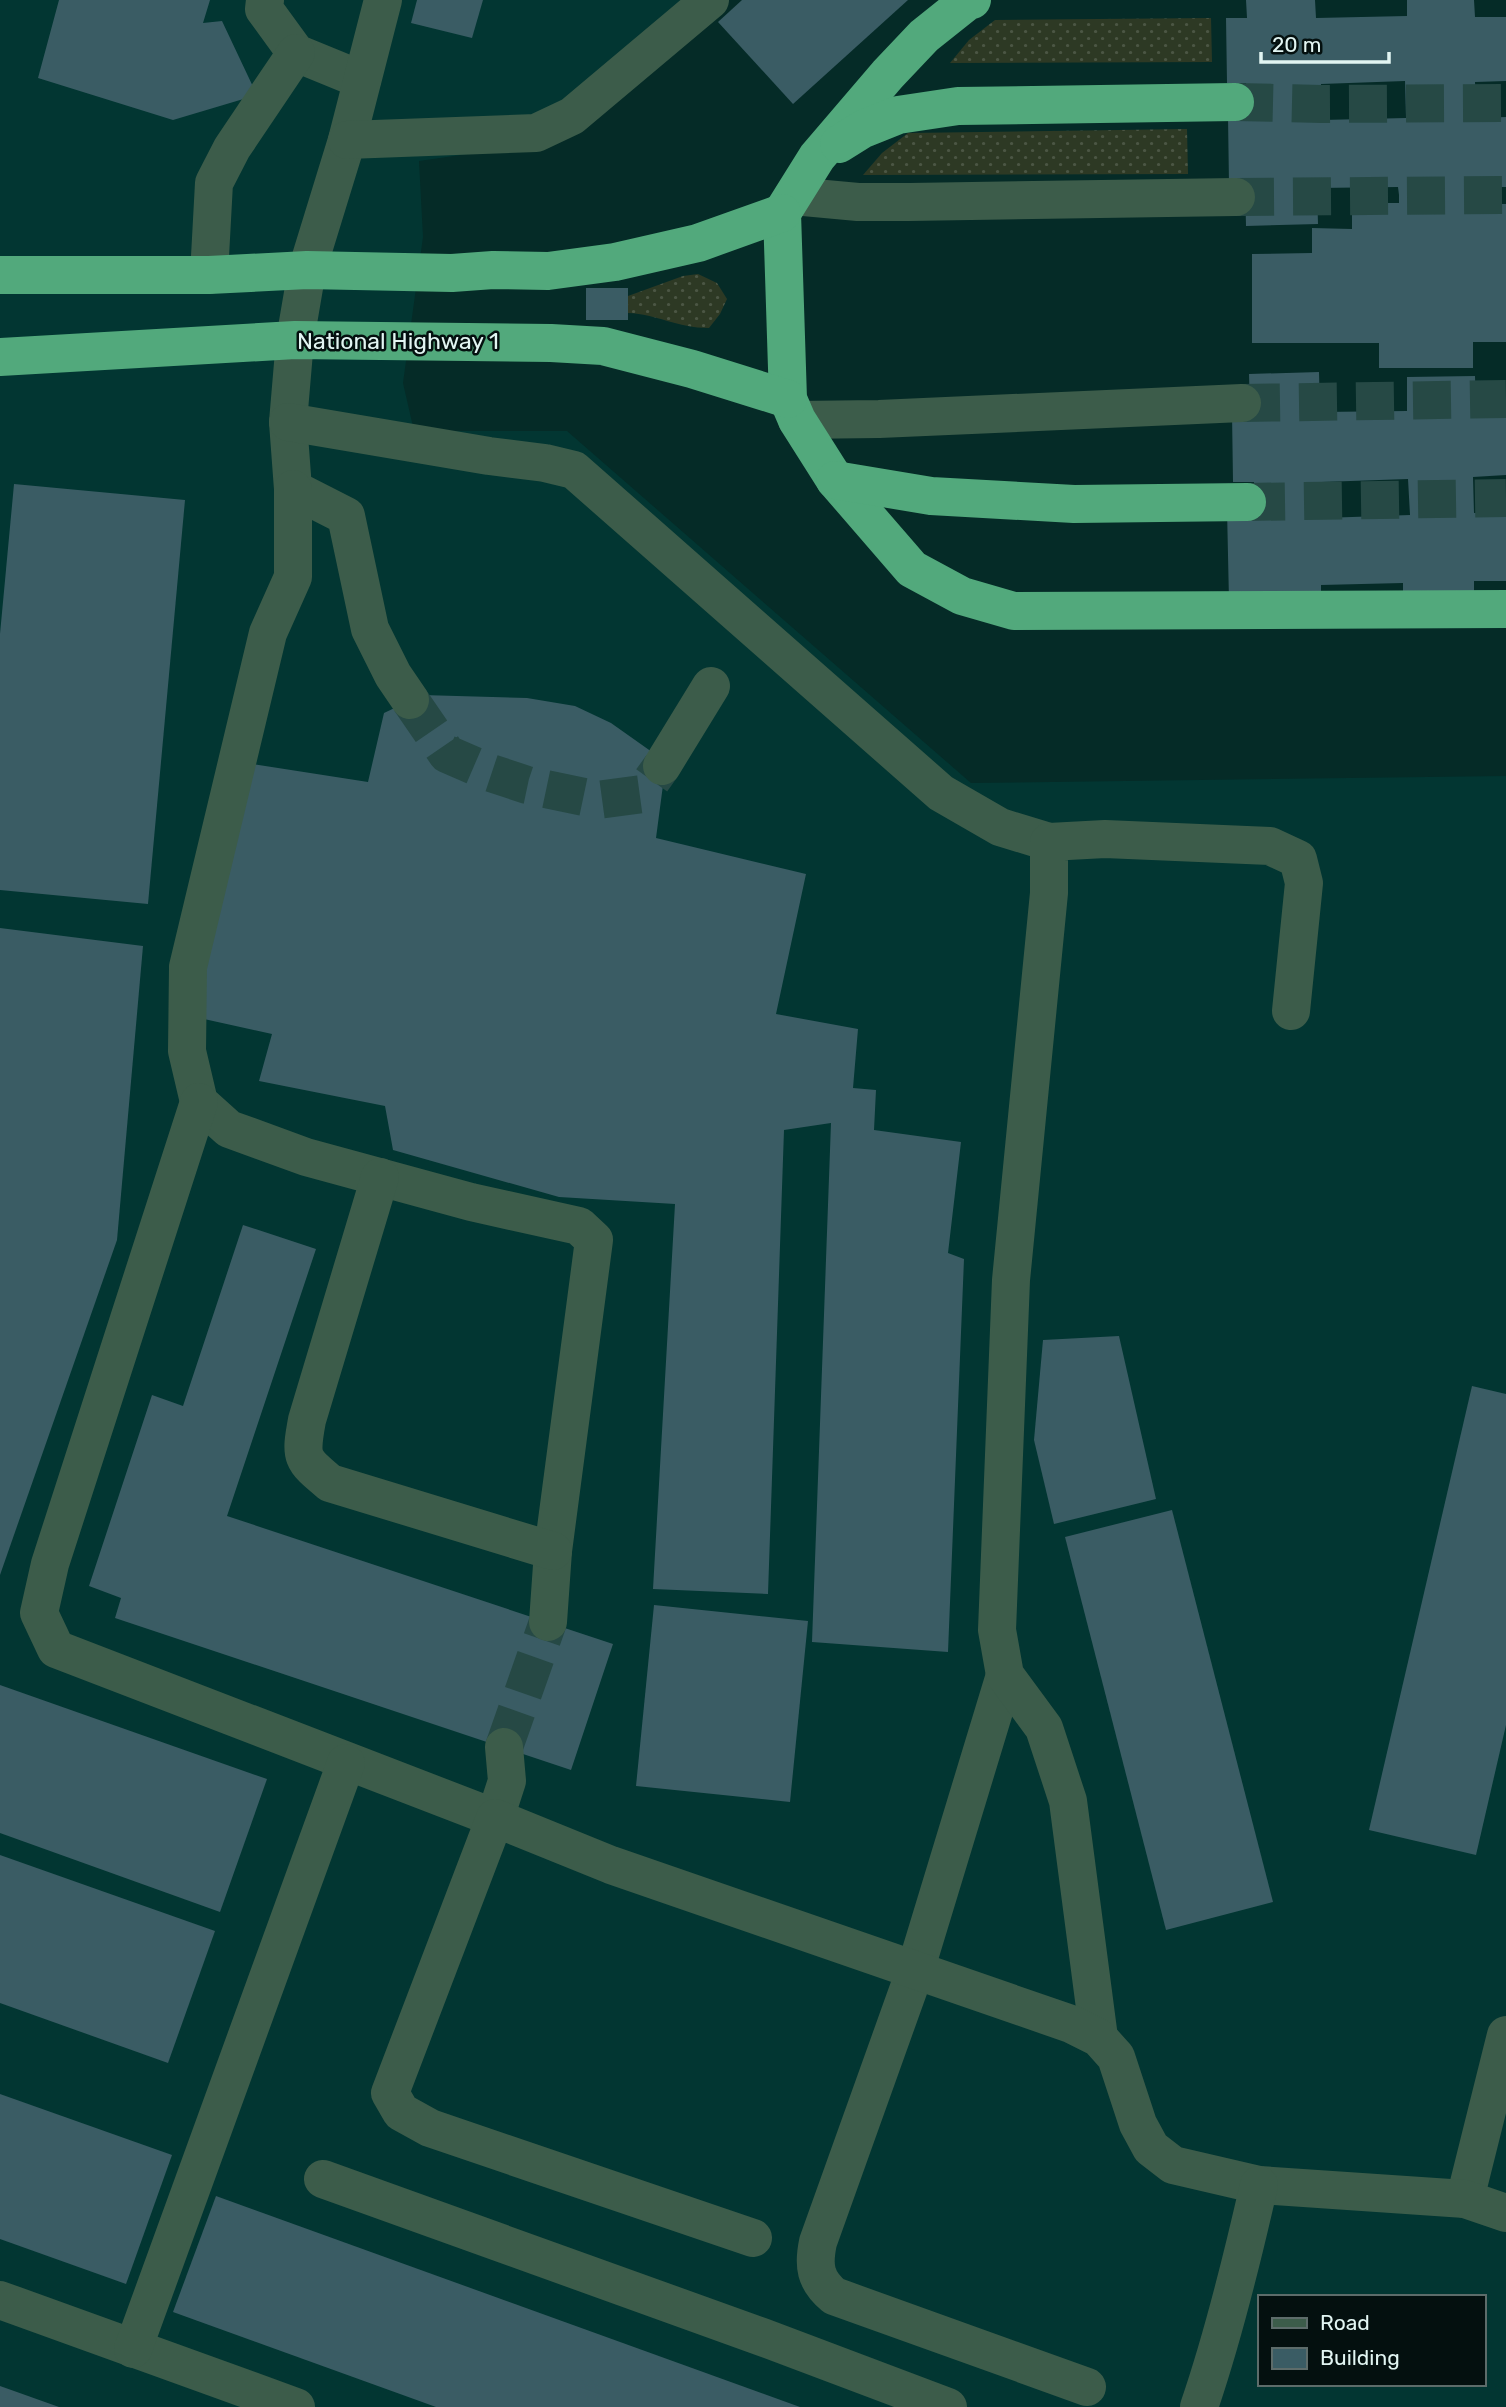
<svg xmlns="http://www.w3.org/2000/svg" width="1506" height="2407" font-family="Rubik,sans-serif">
  <defs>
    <pattern id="grass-dots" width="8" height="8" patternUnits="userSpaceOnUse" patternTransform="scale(1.75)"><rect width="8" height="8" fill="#2d3924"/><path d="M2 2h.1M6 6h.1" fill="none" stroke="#4b5644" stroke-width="1.8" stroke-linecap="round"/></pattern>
  </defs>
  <rect width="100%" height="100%" fill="#052b27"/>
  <path fill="#023632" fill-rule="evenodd" d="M 0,0 L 721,0 L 524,146 L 419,161 L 423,237 L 403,383 L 414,431 L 567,431 L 971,783 L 1506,776 L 1506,2407 L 0,2407 ZM 1259,2297 L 1483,2297 L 1483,2384 L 1259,2384 Z"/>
  <g fill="url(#grass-dots)">
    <path d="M 1211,18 L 1212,62 L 950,63 L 969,40 L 995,20 Z"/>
    <path d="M 1187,129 L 1188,174 L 863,175 L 882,153 L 908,133 Z"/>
    <path d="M 698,274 L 717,283 L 727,299 L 720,314 L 709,328 C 677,328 657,314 628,313 L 628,296 L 683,276 Z"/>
  </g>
  <g fill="#3a5c64" fill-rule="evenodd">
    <path d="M 59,0 L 210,0 L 203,23 L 222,21 L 257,95 L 173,120 L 38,78 Z"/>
    <path d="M 417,0 L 483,0 L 472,38 L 411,23 Z"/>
    <path d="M 742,0 L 908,0 L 793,104 L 718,22 Z"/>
    <path d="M 1246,0 L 1315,0 L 1316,18 L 1407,16 L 1407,0 L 1474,0 L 1475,17 L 1506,17 L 1506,81 L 1475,82 L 1477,118 L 1506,117 L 1506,187 L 1474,187 L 1474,204 L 1506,204 L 1506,342 L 1473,342 L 1473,368 L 1379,368 L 1379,343 L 1252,343 L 1252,254 L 1312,253 L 1312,228 L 1352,229 L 1352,203 L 1399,203 L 1399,195 L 1398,187 L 1317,188 L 1318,224 L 1246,226 L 1245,184 L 1229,185 L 1228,117 L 1247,117 L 1246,83 L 1227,83 L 1226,18 L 1247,18 ZM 1405,81 L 1406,118 L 1322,120 L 1321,84 Z"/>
    <rect x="586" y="288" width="42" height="32"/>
    <path d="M 1319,372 L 1320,412 L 1407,411 L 1407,377 L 1475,376 L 1476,411 L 1506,410 L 1506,475 L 1473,477 L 1474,513 L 1506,512 L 1506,581 L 1474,581 L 1474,599 L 1403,600 L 1403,583 L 1321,585 L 1321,599 L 1229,601 L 1227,509 L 1255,509 L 1254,482 L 1233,482 L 1232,413 L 1250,413 L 1249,374 ZM 1408,479 L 1410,515 L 1323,518 L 1322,482 Z"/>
    <path d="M 14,484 L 185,500 L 148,904 L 0,890 L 0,634 Z"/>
    <path d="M 422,695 L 527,698 L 575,706 L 611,723 L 652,752 L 665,770 L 656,838 L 806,874 L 776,1014 L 858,1029 L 853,1088 L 876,1090 L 874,1130 L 961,1142 L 948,1253 L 964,1259 L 948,1652 L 812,1642 L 831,1123 L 784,1130 L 768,1594 L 653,1589 L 675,1204 L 559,1197 L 393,1150 L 385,1106 L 259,1081 L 272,1034 L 195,1017 L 252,764 L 368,782 L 384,713 Z"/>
    <path d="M 0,928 L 143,946 L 117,1240 L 0,1575 Z"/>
    <path d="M 243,1225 L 316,1249 L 227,1516 L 613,1644 L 571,1770 L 115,1618 L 121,1598 L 89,1586 L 152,1395 L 183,1406 Z"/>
    <path d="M 1119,1336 L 1156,1499 L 1054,1524 L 1034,1440 L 1043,1340 Z"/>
    <path d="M 1472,1386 L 1506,1394 L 1506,1725 L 1476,1855 L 1369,1830 Z"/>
    <path d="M 1172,1510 L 1273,1902 L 1166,1930 L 1065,1537 Z"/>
    <path d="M 654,1605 L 808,1621 L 790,1802 L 636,1786 Z"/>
    <path d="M 0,1685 L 267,1779 L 220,1912 L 0,1833 Z"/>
    <path d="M 0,1855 L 215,1931 L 168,2063 L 0,2003 Z"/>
    <path d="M 0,2094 L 172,2155 L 126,2284 L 0,2239 Z"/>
    <path d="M 216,2196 L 800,2407 L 436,2407 L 173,2312 Z"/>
    <path d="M 0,2386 L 59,2407 L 0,2407 Z"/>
  </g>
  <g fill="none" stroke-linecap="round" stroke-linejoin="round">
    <g stroke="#264945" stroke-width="38" stroke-dasharray="38 19" stroke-linecap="butt">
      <path d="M 1236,197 L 1506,195"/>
      <path d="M 1242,403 L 1506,399"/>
      <path d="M 410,700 L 447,754 L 491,773 L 527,785 L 598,800 L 642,794 L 662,766"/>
      <path d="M 504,1747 L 548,1622"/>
    </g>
    <g stroke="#264945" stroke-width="38" stroke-dasharray="38 19" stroke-linecap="butt">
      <path d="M 1235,102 L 1322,104 L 1506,103"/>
      <path d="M 1247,502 L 1506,498"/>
    </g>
    <g stroke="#3c5c4a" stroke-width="38">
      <path d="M 265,0 L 264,9 L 296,53 L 362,80"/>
      <path d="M 383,0 L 347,140 L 307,270 L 295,340 L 288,422 L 293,489 L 346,516 L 370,629 L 393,675 L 410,700"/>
      <path d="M 347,140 L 536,133 L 572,116 L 710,0"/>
      <path d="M 793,196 L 858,202 L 909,202 L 1236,197"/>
      <path d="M 209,275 L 214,183 L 232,148 L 296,53"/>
      <path d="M 797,420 L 879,419 L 1242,403"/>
      <path d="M 288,422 L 489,456 L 545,463 L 574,470 L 941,793 L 1000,827 L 1049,842"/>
      <path d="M 293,489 L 293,577 L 268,633 L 188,967 L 187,1051 L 199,1102 L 229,1129 L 306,1157 L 471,1202 L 579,1226 L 594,1240 L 553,1551 L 548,1622"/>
      <path d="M 662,766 L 711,686"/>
      <path d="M 199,1102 L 50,1564 L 39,1613 L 56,1649 L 495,1818 L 507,1781 L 504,1747"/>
      <path d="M 380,1177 L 307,1420 C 300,1458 301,1459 330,1483 L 553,1551"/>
      <path d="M 1005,1675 L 915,1971 L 818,2242 C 813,2266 815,2280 834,2296 L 1087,2387"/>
      <path d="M 1099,2038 L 1068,1801 L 1044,1728 L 1005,1675 L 997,1630 L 1011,1280 L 1049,893 L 1049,842 L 1105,839 L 1270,846 L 1298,859 L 1304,883 L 1291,1011"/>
      <path d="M 323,2179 L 762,2337 L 948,2407"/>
      <path d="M 1465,2199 L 1506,2035"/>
      <path d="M 753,2238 L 430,2128 L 401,2112 L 390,2093 L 495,1818 L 611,1865 L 1071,2024 L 1099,2038 L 1116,2057 L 1138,2124 L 1151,2148 L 1173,2165 L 1259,2185 L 1465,2199 L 1506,2213"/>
      <path d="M 0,2300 L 296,2407"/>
      <path d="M 133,2349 L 346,1763"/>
      <path d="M 1199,2407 C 1224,2334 1242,2260 1259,2185"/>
    </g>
    <g stroke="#52a97c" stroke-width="38">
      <path d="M 972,0 L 968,1 L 924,36 L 888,74 L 817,157 L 782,213 L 788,399 L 797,420 L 835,480 L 912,569 L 962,596 L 1014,611 L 1506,609"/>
      <path d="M 839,144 L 863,129 L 898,115 L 958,106 L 1235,102"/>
      <path d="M 0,275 L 209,275 L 307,270 L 452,273 L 493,270 L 548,271 L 615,262 L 698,243 L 782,213"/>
      <path d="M 0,357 L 295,340 L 551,343 L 603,346 L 692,369 L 788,399"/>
      <path d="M 835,480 L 931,496 L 1074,504 L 1247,502"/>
    </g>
  </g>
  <g text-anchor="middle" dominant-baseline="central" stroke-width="5" stroke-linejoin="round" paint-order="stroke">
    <g font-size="23" fill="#e2f5f2" stroke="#04100f">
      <text x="398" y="341">National Highway 1</text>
    </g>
  </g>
  <rect x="1258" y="2295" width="228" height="91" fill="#04100f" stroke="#5d6c6a" stroke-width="2"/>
  <rect x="1272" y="2318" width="35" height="10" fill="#3c5c4a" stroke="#5d6c6a" stroke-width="2"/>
  <text x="1320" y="2330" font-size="21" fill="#e2f5f2">Road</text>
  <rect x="1272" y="2348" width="35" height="21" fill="#3a5c64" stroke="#5d6c6a" stroke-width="2"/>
  <text x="1320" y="2365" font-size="21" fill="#e2f5f2">Building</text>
  <path d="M1261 52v10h128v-10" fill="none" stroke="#e2f5f2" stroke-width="3.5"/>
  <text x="1272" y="52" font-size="21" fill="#e2f5f2" stroke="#04100f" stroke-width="5" paint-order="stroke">20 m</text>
</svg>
